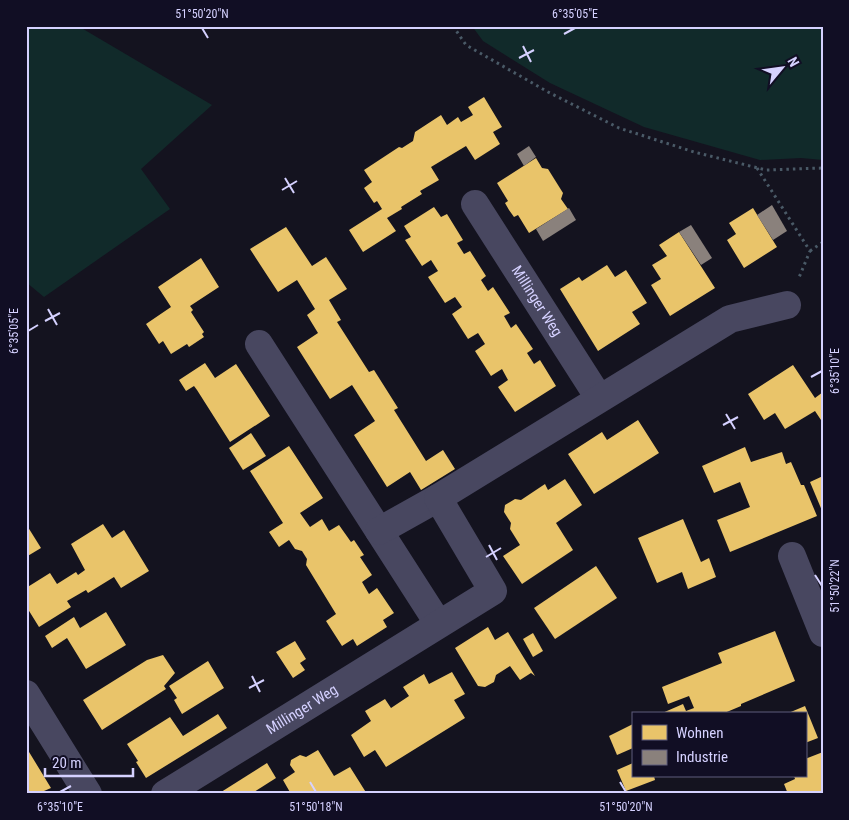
<svg xmlns="http://www.w3.org/2000/svg" width="849" height="820" font-family="'Roboto Condensed',sans-serif">
  <rect width="100%" height="100%" fill="#14131f"/>
  <g fill="#112a2a">
    <path d="M 26,26 L 78,26 L 212,105 L 141,169 L 170,209 L 44,297 L 26,282 Z"/>
    <path d="M 472,26 L 823,26 L 823,160 L 801,158 L 760,160 L 644,127 L 550,83 L 483,41 Z"/>
  </g>
  <g fill="#e9c46a">
    <path d="M 484,97 L 502,127 L 493,132 L 500,144 L 475,160 L 466,146 L 431,167 L 439,180 L 420,191 L 422,194 L 401,207 L 402,209 L 387,218 L 396,231 L 363,252 L 349,230 L 382,209 L 377,201 L 374,203 L 364,188 L 372,182 L 364,170 L 399,147 L 402,148 L 413,141 L 415,132 L 441,115 L 447,125 L 458,117 L 461,122 L 473,115 L 468,107 Z"/>
    <path d="M 536,158 L 542,168 L 548,169 L 563,193 L 561,199 L 568,209 L 529,233 L 518,215 L 514,217 L 509,210 L 505,203 L 508,201 L 497,183 Z"/>
    <path d="M 434,207 L 441,217 L 447,214 L 463,240 L 457,243 L 464,254 L 470,251 L 486,276 L 481,280 L 488,291 L 493,287 L 510,313 L 504,316 L 511,328 L 516,324 L 533,349 L 527,353 L 534,364 L 540,360 L 556,386 L 515,412 L 498,387 L 508,380 L 502,369 L 491,376 L 475,351 L 485,344 L 478,333 L 468,339 L 452,314 L 462,307 L 455,297 L 445,303 L 428,277 L 438,271 L 431,260 L 422,266 L 405,240 L 411,237 L 404,226 Z"/>
    <path d="M 753,208 L 777,247 L 744,268 L 727,240 L 736,234 L 729,223 Z"/>
    <path d="M 286,227 L 312,266 L 326,257 L 347,289 L 329,300 L 341,320 L 337,322 L 369,372 L 374,370 L 398,408 L 394,410 L 426,461 L 443,450 L 455,469 L 421,490 L 410,472 L 387,487 L 354,435 L 375,421 L 352,385 L 330,399 L 297,347 L 318,333 L 307,315 L 315,309 L 297,280 L 278,292 L 250,249 Z"/>
    <path d="M 679,232 L 715,288 L 670,316 L 651,285 L 661,279 L 652,265 L 667,256 L 659,245 Z"/>
    <path d="M 201,258 L 219,287 L 190,306 L 193,310 L 191,312 L 204,332 L 202,334 L 204,337 L 189,347 L 187,344 L 171,354 L 163,341 L 159,344 L 146,324 L 171,307 L 158,287 Z"/>
    <path d="M 607,265 L 615,277 L 626,270 L 647,303 L 632,312 L 640,324 L 598,351 L 560,289 L 579,277 L 582,281 Z"/>
    <path d="M 205,363 L 215,378 L 236,364 L 270,416 L 230,442 L 197,390 L 194,386 L 186,391 L 179,380 Z"/>
    <path d="M 793,365 L 815,398 L 823,392 L 823,423 L 815,411 L 785,429 L 775,413 L 764,420 L 748,394 Z"/>
    <path d="M 638,420 L 659,453 L 594,494 L 568,454 L 602,432 L 607,440 Z"/>
    <path d="M 251,433 L 266,456 L 243,470 L 229,448 Z"/>
    <path d="M 289,446 L 323,498 L 300,513 L 310,527 L 322,519 L 329,531 L 339,525 L 351,542 L 354,540 L 364,555 L 360,557 L 372,575 L 362,582 L 369,594 L 377,588 L 394,613 L 383,620 L 387,627 L 357,646 L 353,639 L 342,646 L 326,621 L 336,614 L 306,565 L 307,559 L 302,551 L 295,549 L 289,540 L 279,547 L 269,532 L 283,523 L 250,471 Z"/>
    <path d="M 745,447 L 751,462 L 782,452 L 786,464 L 791,462 L 801,485 L 804,485 L 817,516 L 730,552 L 717,520 L 750,507 L 740,482 L 714,493 L 702,466 Z"/>
    <path d="M 823,476 L 823,513 L 810,482 Z"/>
    <path d="M 565,479 L 582,505 L 556,523 L 573,550 L 522,584 L 503,556 L 520,545 L 510,529 L 511,523 L 504,512 L 505,505 L 515,499 L 521,500 L 545,484 L 548,490 Z"/>
    <path d="M 683,519 L 701,562 L 709,558 L 716,577 L 688,589 L 682,572 L 657,583 L 638,538 Z"/>
    <path d="M 26,524 L 41,548 L 26,557 Z"/>
    <path d="M 103,524 L 112,538 L 124,530 L 149,571 L 121,588 L 114,577 L 88,593 L 86,590 L 67,601 L 71,607 L 39,627 L 26,606 L 26,588 L 50,573 L 57,584 L 76,572 L 78,575 L 85,570 L 71,544 Z"/>
    <path d="M 596,566 L 617,598 L 555,639 L 534,608 Z"/>
    <path d="M 106,612 L 126,645 L 86,669 L 67,638 L 52,648 L 45,636 L 74,617 L 80,628 Z"/>
    <path d="M 488,627 L 495,640 L 508,632 L 535,676 L 531,673 L 520,680 L 510,666 L 496,675 L 494,682 L 485,687 L 478,686 L 455,648 Z"/>
    <path d="M 775,631 L 795,681 L 741,704 L 741,706 L 722,714 L 660,714 L 683,704 L 686,711 L 694,708 L 689,696 L 668,704 L 662,687 L 722,663 L 718,653 Z"/>
    <path d="M 533,633 L 543,651 L 533,657 L 523,639 Z"/>
    <path d="M 295,641 L 306,659 L 300,663 L 305,670 L 293,678 L 276,652 Z"/>
    <path d="M 163,655 L 175,673 L 164,686 L 166,689 L 102,730 L 83,700 L 147,660 Z"/>
    <path d="M 208,661 L 224,688 L 182,714 L 174,700 L 177,698 L 169,686 Z"/>
    <path d="M 452,672 L 465,694 L 454,700 L 465,718 L 386,767 L 375,750 L 364,757 L 351,735 L 371,721 L 365,711 L 385,699 L 391,708 L 409,696 L 403,687 L 424,674 L 429,684 Z"/>
    <path d="M 805,706 L 818,738 L 805,743 L 805,714 L 786,714 Z"/>
    <path d="M 218,714 L 227,728 L 146,778 L 136,762 L 138,761 L 127,744 L 170,717 L 183,736 Z"/>
    <path d="M 633,724 L 633,748 L 617,755 L 609,736 Z"/>
    <path d="M 26,747 L 51,788 L 44,791 L 46,794 L 26,794 Z"/>
    <path d="M 318,750 L 334,776 L 350,767 L 367,794 L 291,794 L 283,780 L 295,772 L 290,765 L 291,760 L 300,755 L 306,757 Z"/>
    <path d="M 823,752 L 823,794 L 788,794 L 784,784 L 795,779 L 794,776 L 805,776 L 805,759 Z"/>
    <path d="M 267,763 L 276,778 L 251,794 L 218,794 Z"/>
    <path d="M 633,763 L 633,776 L 654,776 L 655,780 L 626,791 L 617,770 Z"/>
  </g>
  <g fill="#8a817c">
    <path d="M 529,146 L 536,157 L 524,166 L 517,154 Z"/>
    <path d="M 772,205 L 787,231 L 773,240 L 757,215 Z"/>
    <path d="M 569,208 L 576,220 L 543,241 L 536,229 Z"/>
    <path d="M 691,225 L 712,258 L 701,265 L 679,232 Z"/>
  </g>
  <g fill="none" stroke-linecap="round" stroke-linejoin="round">
    <g stroke="#4a5a67" stroke-width="3" stroke-dasharray="2.5 4" stroke-linecap="butt">
      <path d="M 453,26 L 466,45 L 548,92 L 619,128 L 694,152 L 766,170 L 823,168"/>
      <path d="M 757,168 L 810,251 L 798,280"/>
      <path d="M 810,251 L 823,242"/>
    </g>
    <g stroke="#484760" stroke-width="28">
      <path id="s1" d="M 475,204 L 599,398"/>
      <path d="M 259,344 L 438,623"/>
      <path d="M 379,531 L 438,498"/>
      <path d="M 792,556 L 823,633"/>
      <path d="M 26,694 L 88,794"/>
      <path id="s2" d="M 165,794 L 493,591 L 438,498 L 730,319 L 787,305"/>
    </g>
  </g>
  <path fill="none" stroke="#d5d1ff" stroke-width="2" d="M 202,28 L 208,38M 564,34 L 575,28M 523,46 L 531,62M 519,58 L 534,50M 285,178 L 294,193M 282,190 L 297,181M 48,309 L 57,325M 45,321 L 60,313M 28,331 L 38,325M 811,377 L 822,371M 726,414 L 735,429M 723,425 L 738,417M 489,545 L 497,560M 486,557 L 501,548M 815,575 L 822,586M 252,676 L 260,692M 249,688 L 264,680M 310,782 L 316,792M 620,782 L 626,792M 60,792 L 71,786"/>
  <g text-anchor="middle" dominant-baseline="central" stroke-width="5" stroke-linejoin="round" paint-order="stroke">
    <g font-size="15" fill="#d5d1ff" stroke="#110e24">
      <text stroke="none"><textPath href="#s1" startOffset="115">Millinger Weg</textPath></text>
      <text stroke="none"><textPath href="#s2" startOffset="161">Millinger Weg</textPath></text>
    </g>
  </g>
  <rect width="849" height="820" fill="none" stroke="#110e24" stroke-width="55"/>
  <rect x="632" y="712" width="175" height="65" fill="#110e24" stroke="#5f5c7c"/>
  <rect x="642" y="725" width="25" height="15" fill="#e9c46a" stroke="#5f5c7c"/>
  <text x="676" y="738" font-size="15" fill="#d5d1ff">Wohnen</text>
  <rect x="642" y="750" width="25" height="15" fill="#8a817c" stroke="#5f5c7c"/>
  <text x="676" y="762" font-size="15" fill="#d5d1ff">Industrie</text>
  <g transform="translate(782 68) rotate(61)" stroke="#110e24" stroke-width="4" paint-order="stroke">
  <path d="M0-4L9 19L0 12L-9 19Z" fill="#d5d1ff"/>
  <text y="-8" font-size="14" font-weight="bold" text-anchor="middle" fill="#d5d1ff">N</text>
  </g>
  <path d="M45 768v8h88v-8" fill="none" stroke="#d5d1ff" stroke-width="2.5"/>
  <text x="52" y="768" font-size="15" fill="#d5d1ff" stroke="#110e24" stroke-width="4" paint-order="stroke">20 m</text>
  <rect x="28" y="28" width="794" height="764" fill="none" stroke="#d5d1ff" stroke-width="2"/>
  <g font-size="12" text-anchor="middle" fill="#d5d1ff">
    <text x="202" y="18">51°50'20"N</text>
    <text x="575" y="18">6°35'05"E</text>
    <text transform="translate(14 331) rotate(-90)" y="4">6°35'05"E</text>
    <text transform="translate(835 371) rotate(-90)" y="4">6°35'10"E</text>
    <text transform="translate(835 586) rotate(-90)" y="4">51°50'22"N</text>
    <text x="60" y="811">6°35'10"E</text>
    <text x="316" y="811">51°50'18"N</text>
    <text x="626" y="811">51°50'20"N</text>
  </g>
</svg>
